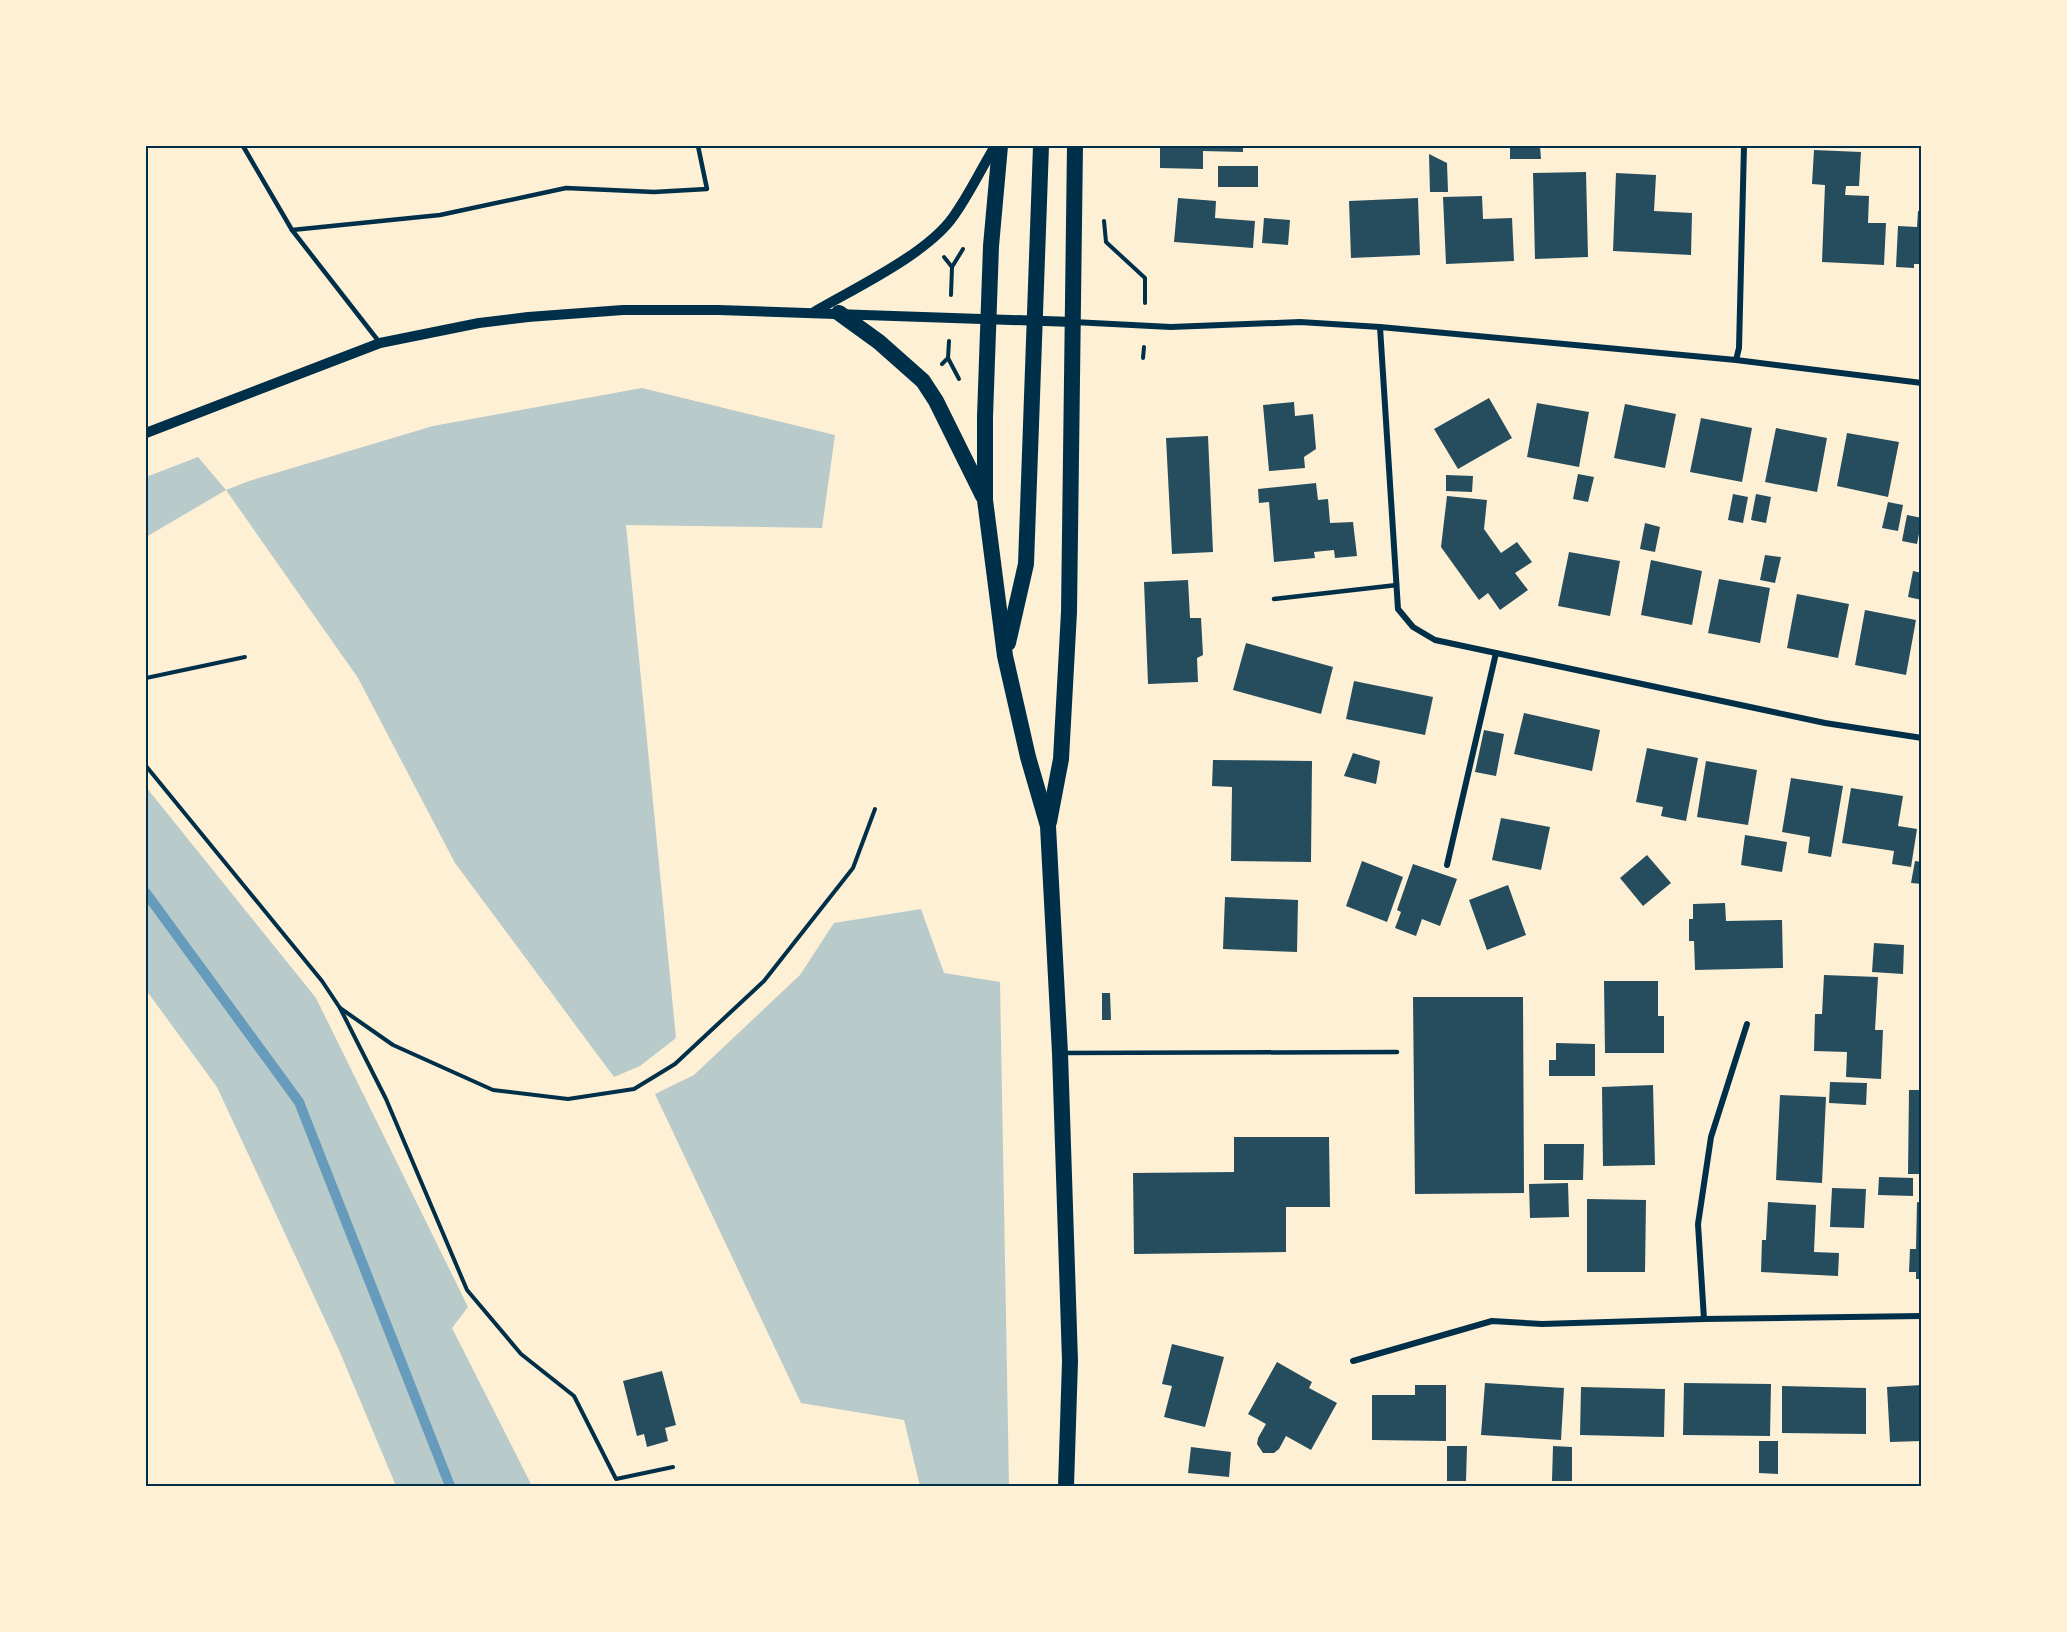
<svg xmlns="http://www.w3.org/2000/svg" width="2067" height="1632" font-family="Overpass,sans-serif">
  <rect width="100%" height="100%" fill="#fdf0d5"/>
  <g fill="#b9caca">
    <path d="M 642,388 L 835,435 L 822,528 L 626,525 L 676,1038 L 640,1066 L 614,1077 L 455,863 L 358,678 L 226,490 L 146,537 L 146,477 L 198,457 L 226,490 L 249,481 L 433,426 Z"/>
    <path d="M 146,787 L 316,998 L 468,1307 L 452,1328 L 532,1486 L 396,1486 L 339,1350 L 217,1087 L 146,990 Z"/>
    <path d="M 921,909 L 944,973 L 1000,982 L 1009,1486 L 920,1486 L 904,1420 L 801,1403 L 655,1094 L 694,1075 L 800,975 L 834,923 Z"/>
  </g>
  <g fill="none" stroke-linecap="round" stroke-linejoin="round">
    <path stroke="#669bbc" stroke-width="10" d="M 146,893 L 299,1102 L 450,1486"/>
  </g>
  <g fill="#264d5e">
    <path d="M 1160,146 L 1243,146 L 1243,152 L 1203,151 L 1203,169 L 1160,168 Z"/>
    <path d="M 1510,146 L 1540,146 L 1541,159 L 1510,159 Z"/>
    <path d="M 1814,150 L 1861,152 L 1859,186 L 1846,186 L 1845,195 L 1869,196 L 1868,223 L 1886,223 L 1884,265 L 1822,262 L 1825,185 L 1812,184 Z"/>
    <path d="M 1429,154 L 1447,163 L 1448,192 L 1430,192 Z"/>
    <rect x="1218" y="166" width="40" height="21"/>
    <path d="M 1586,172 L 1588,257 L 1535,259 L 1533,173 Z"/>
    <path d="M 1616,173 L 1656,175 L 1654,211 L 1692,213 L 1691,255 L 1613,251 Z"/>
    <path d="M 1482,196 L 1483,219 L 1512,218 L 1514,261 L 1446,264 L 1443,197 Z"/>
    <path d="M 1178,198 L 1216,201 L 1215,218 L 1255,221 L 1253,248 L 1174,242 Z"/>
    <path d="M 1418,198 L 1420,255 L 1351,258 L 1349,201 Z"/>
    <path d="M 1918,211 L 1922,211 L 1922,264 L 1914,264 L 1914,268 L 1896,267 L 1898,226 L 1917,227 Z"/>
    <path d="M 1264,218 L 1290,220 L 1288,245 L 1262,243 Z"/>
    <path d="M 1489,398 L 1512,438 L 1458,469 L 1434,429 Z"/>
    <path d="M 1294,402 L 1295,416 L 1313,414 L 1316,449 L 1304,457 L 1305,468 L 1269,471 L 1263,405 Z"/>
    <path d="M 1537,403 L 1589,412 L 1579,467 L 1527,457 Z"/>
    <path d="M 1625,404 L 1676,414 L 1665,468 L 1614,458 Z"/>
    <path d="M 1701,418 L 1752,428 L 1742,482 L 1690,472 Z"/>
    <path d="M 1776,428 L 1827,438 L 1817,492 L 1765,482 Z"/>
    <path d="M 1847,433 L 1899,442 L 1888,497 L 1837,486 Z"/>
    <path d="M 1208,436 L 1213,552 L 1172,554 L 1166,438 Z"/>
    <path d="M 1578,474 L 1594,477 L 1588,502 L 1573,499 Z"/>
    <path d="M 1446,475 L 1473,476 L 1472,492 L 1446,491 Z"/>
    <path d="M 1316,483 L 1318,500 L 1328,499 L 1330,523 L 1353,522 L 1357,556 L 1335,558 L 1334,550 L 1314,552 L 1315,558 L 1274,562 L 1269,502 L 1259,503 L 1258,489 Z"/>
    <path d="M 1733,494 L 1748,497 L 1743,523 L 1728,520 Z"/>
    <path d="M 1756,494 L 1771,497 L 1766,523 L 1751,520 Z"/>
    <path d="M 1447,496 L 1487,500 L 1484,529 L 1501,553 L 1517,542 L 1532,562 L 1515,573 L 1528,590 L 1500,610 L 1488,593 L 1479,600 L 1441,547 Z"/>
    <path d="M 1888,502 L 1903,505 L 1898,531 L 1882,528 Z"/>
    <path d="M 1907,515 L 1922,518 L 1917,544 L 1902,541 Z"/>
    <path d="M 1645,523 L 1660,527 L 1655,552 L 1640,549 Z"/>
    <path d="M 1569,552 L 1620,561 L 1610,616 L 1558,606 Z"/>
    <path d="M 1765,555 L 1781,557 L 1775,583 L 1760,580 Z"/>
    <path d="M 1651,560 L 1702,571 L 1692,625 L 1641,615 Z"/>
    <path d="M 1913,571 L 1922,573 L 1922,600 L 1908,597 Z"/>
    <path d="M 1719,579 L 1770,588 L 1760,643 L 1708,633 Z"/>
    <path d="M 1188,580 L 1190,618 L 1201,618 L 1203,655 L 1197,658 L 1198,682 L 1148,684 L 1144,582 Z"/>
    <path d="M 1797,594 L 1849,604 L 1838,658 L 1787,648 Z"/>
    <path d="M 1865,610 L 1916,620 L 1906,675 L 1855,665 Z"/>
    <path d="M 1246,643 L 1333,667 L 1321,714 L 1233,690 Z"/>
    <path d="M 1354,681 L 1433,697 L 1425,735 L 1346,719 Z"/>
    <path d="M 1524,713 L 1600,730 L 1592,771 L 1514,754 Z"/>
    <path d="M 1484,730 L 1504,734 L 1496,776 L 1475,772 Z"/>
    <path d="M 1647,748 L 1698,758 L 1686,821 L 1661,816 L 1663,807 L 1636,802 Z"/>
    <path d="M 1353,753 L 1380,761 L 1376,784 L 1344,776 Z"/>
    <path d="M 1213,760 L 1312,761 L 1311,862 L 1231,861 L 1232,787 L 1212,786 Z"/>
    <path d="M 1706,761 L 1757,770 L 1748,825 L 1697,817 Z"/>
    <path d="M 1791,778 L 1843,786 L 1831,857 L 1808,853 L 1810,837 L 1782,832 Z"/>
    <path d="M 1851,788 L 1903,796 L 1898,826 L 1917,829 L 1911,867 L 1892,864 L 1894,851 L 1842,843 Z"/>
    <path d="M 1501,818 L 1550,827 L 1541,870 L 1492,860 Z"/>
    <path d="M 1745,835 L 1787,842 L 1782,872 L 1741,865 Z"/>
    <path d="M 1647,855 L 1671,883 L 1643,906 L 1620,878 Z"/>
    <path d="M 1362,861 L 1403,877 L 1387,922 L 1346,906 Z"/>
    <path d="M 1915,861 L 1922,862 L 1922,884 L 1911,883 Z"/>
    <path d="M 1413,864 L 1457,879 L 1440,926 L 1422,919 L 1416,936 L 1395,928 L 1401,912 L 1397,910 Z"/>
    <path d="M 1508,885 L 1526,935 L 1487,950 L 1469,900 Z"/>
    <path d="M 1225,897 L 1298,900 L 1297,952 L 1223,949 Z"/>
    <path d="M 1725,903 L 1726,921 L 1782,920 L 1783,968 L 1695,970 L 1694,941 L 1689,941 L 1689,919 L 1693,919 L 1693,904 Z"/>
    <path d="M 1874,943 L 1904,945 L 1903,974 L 1872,972 Z"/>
    <path d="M 1824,975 L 1878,977 L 1875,1030 L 1883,1030 L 1881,1079 L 1846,1077 L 1847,1052 L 1814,1051 L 1815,1014 L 1822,1014 Z"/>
    <path d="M 1604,981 L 1658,981 L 1658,1016 L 1664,1016 L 1664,1053 L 1605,1053 Z"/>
    <path d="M 1102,993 L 1110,993 L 1111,1020 L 1102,1020 Z"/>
    <path d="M 1413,997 L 1523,997 L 1524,1193 L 1415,1194 Z"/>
    <path d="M 1556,1043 L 1595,1044 L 1595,1076 L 1549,1076 L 1549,1060 L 1556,1060 Z"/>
    <path d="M 1830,1082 L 1867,1083 L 1866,1105 L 1829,1103 Z"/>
    <path d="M 1653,1085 L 1655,1165 L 1603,1166 L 1602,1087 Z"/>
    <path d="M 1909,1090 L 1922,1090 L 1922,1174 L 1908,1174 Z"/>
    <path d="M 1780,1095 L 1826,1097 L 1822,1183 L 1776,1180 Z"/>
    <path d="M 1234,1137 L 1329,1137 L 1330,1207 L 1286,1207 L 1286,1252 L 1134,1254 L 1133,1173 L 1234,1172 Z"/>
    <path d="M 1544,1144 L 1584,1144 L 1583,1180 L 1544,1180 Z"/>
    <path d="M 1879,1177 L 1913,1178 L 1913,1196 L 1878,1195 Z"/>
    <path d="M 1568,1183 L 1569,1217 L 1530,1218 L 1529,1184 Z"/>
    <path d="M 1832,1188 L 1866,1189 L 1864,1228 L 1830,1227 Z"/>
    <path d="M 1587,1199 L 1646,1200 L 1645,1272 L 1587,1272 Z"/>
    <path d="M 1768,1202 L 1816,1205 L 1814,1252 L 1839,1253 L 1838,1276 L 1761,1272 L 1762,1240 L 1766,1240 Z"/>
    <path d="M 1917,1202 L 1922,1203 L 1922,1279 L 1916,1279 L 1916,1272 L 1909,1272 L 1910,1249 L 1916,1249 Z"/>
    <path d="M 1172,1344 L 1224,1357 L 1205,1427 L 1164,1417 L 1172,1386 L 1162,1384 Z"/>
    <path d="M 1277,1362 L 1312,1382 L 1309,1388 L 1337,1403 L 1311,1450 L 1286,1436 L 1279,1449 L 1274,1453 L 1263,1453 L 1257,1444 L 1258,1438 L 1266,1424 L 1248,1414 Z"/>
    <path d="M 662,1371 L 676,1425 L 665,1428 L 668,1441 L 647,1447 L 644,1434 L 637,1436 L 623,1381 Z"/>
    <path d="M 1485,1383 L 1564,1388 L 1561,1440 L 1481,1435 Z"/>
    <path d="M 1684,1383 L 1771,1384 L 1770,1436 L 1683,1435 Z"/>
    <path d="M 1415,1385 L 1446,1385 L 1446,1441 L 1372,1440 L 1372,1395 L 1415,1395 Z"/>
    <path d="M 1922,1385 L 1922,1441 L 1890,1442 L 1887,1387 Z"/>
    <path d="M 1782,1386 L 1866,1388 L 1866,1434 L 1782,1433 Z"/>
    <path d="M 1581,1387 L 1665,1389 L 1664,1437 L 1580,1435 Z"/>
    <path d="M 1759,1441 L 1778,1441 L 1778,1474 L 1759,1473 Z"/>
    <path d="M 1447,1446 L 1467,1446 L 1466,1481 L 1447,1481 Z"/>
    <path d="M 1553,1446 L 1572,1447 L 1572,1481 L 1552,1481 Z"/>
    <path d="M 1191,1447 L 1231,1452 L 1229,1477 L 1188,1473 Z"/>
  </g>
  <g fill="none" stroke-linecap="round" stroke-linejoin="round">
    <g stroke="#003049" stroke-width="4">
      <path d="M 1104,221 L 1106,242 L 1145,278 L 1145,303"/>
      <path d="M 944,257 L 952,267 L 951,295"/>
      <path d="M 952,267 L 963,249"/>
      <path d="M 948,358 L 959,379"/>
      <path d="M 1143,358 L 1144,347"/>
      <path d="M 942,364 L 948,358 L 949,341"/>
      <path d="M 146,678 L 245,657"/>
      <path d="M 146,766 L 322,981 L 340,1008 L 386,1099 L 467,1290 L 521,1354 L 574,1396 L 616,1479 L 673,1467"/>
      <path d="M 340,1008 L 393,1045 L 493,1090 L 568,1099 L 634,1089 L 675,1064 L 764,981 L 853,868 L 875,809"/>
    </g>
    <g stroke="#003049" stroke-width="4.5">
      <path d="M 243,146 L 292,230 L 380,343"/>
      <path d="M 292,230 L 440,215 L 566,188 L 654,192 L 707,189 L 698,146"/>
      <path d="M 1274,599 L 1397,585"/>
      <path d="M 1062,1053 L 1397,1052"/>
    </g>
    <g stroke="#003049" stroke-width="6">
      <path d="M 1073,322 L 1171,327 L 1300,322 L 1380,327 L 1736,360 L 1922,383"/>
      <path d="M 1380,327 L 1398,609 L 1413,627 L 1435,640 L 1825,723 L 1922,738"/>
      <path d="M 1736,360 L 1739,348 L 1744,146"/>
      <path d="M 1447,865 L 1496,653"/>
      <path d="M 1704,1319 L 1698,1224 L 1711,1137 L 1747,1024"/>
      <path d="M 1353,1361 L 1492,1321 L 1542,1324 L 1704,1319 L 1922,1316"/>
    </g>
    <g stroke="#003049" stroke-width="10">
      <path d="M 814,312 C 855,288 927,254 953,217 C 969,195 981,169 995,146"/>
      <path d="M 146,433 L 380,343 L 479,323 L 528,317 L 623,310 L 718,310 L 1073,322"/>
    </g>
    <g stroke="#003049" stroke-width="16">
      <path d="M 1000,146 L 991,246 L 985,417 L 985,500 L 1005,656 L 1028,757 L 1048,826 L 1060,1053 L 1070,1361 L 1066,1486"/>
      <path d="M 839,313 L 879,342 L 923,381 L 936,401 L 983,496"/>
      <path d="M 1008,643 L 1026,564 L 1041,146"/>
      <path d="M 1049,822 L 1061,759 L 1069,612 L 1075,146"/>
    </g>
  </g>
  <rect width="2067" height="1632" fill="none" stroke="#fdf0d5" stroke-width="294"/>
  <rect x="147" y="147" width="1773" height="1338" fill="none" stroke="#003049" stroke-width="2"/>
</svg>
